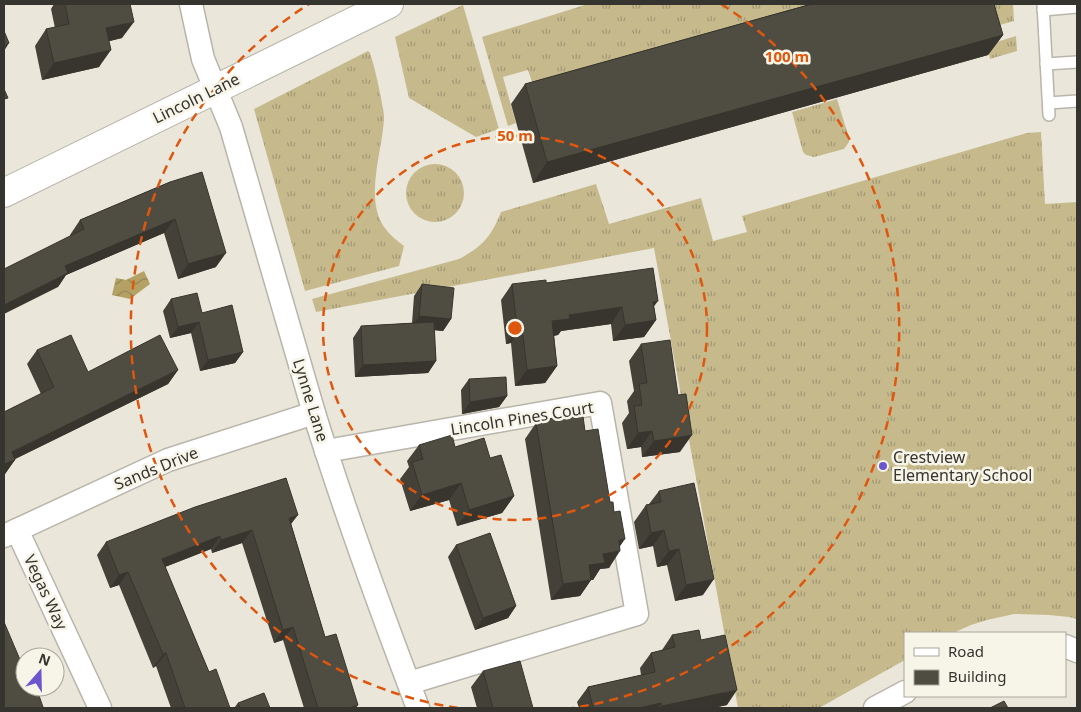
<svg xmlns="http://www.w3.org/2000/svg" width="1081" height="712" font-family="'Noto Sans',sans-serif">
  <defs>
    <pattern id="grass-tufts" width="24" height="20" patternUnits="userSpaceOnUse" patternTransform="scale(1.25)"><rect width="24" height="20" fill="#c6ba8d"/><path d="M3 7l-1-3M5 7V3M7 7l1-3M15 17l-1-3M17 17v-4M19 17l1-3" fill="none" stroke="#a29874"/></pattern>
    <pattern id="water-waves" width="16" height="10" patternUnits="userSpaceOnUse" patternTransform="scale(1.25)"><rect width="16" height="10" fill="#b4a265"/><path d="M0 5q4-4 8 0t8 0" fill="none" stroke="#938554"/></pattern>
  </defs>
  <rect width="100%" height="100%" fill="#eae6da"/>
  <g fill="url(#grass-tufts)">
    <path d="M 588,4 L 807,4 L 811,21 L 537,97 L 528,70 L 503,77 L 516,123 L 508,126 L 482,37 Z"/>
    <path d="M 975,4 L 1013,4 L 1014,21 L 982,30 Z"/>
    <path d="M 463,5 L 499,129 L 476,137 L 409,98 L 395,37 Z"/>
    <path d="M 1016,36 L 1017,51 L 990,59 L 987,45 Z"/>
    <path d="M 368,51 L 370,53 C 375,68 378,83 381,98 C 382,105 384,111 384,117 C 383,151 364,197 384,227 C 390,235 397,241 404,246 L 399,266 L 305,291 L 254,109 Z"/>
    <path d="M 837,99 L 849,138 L 849,142 L 844,149 L 814,157 L 806,155 L 803,152 L 792,112 Z"/>
    <path d="M 1041,132 L 1045,204 L 1077,202 L 1077,619 L 1069,617 L 1049,615 L 1014,614 L 987,620 L 971,625 L 953,633 L 905,633 L 905,660 L 819,708 L 738,708 L 654,248 L 316,312 L 312,299 L 459,259 C 483,246 491,237 501,212 L 596,184 L 609,224 L 701,198 L 713,241 L 747,232 L 742,216 L 1027,133 Z"/>
    <circle cx="435" cy="193" r="29"/>
  </g>
  <path fill="url(#water-waves)" d="M 144,271 L 150,284 L 130,299 L 112,295 L 116,278 L 126,280 Z"/>
  <g fill="none" stroke-linecap="round" stroke-linejoin="round">
    <defs>
      <g id="service">
        <path d="M 1043,4 L 1049,115"/>
        <path d="M 1043,10 L 1077,7"/>
        <path d="M 1046,64 L 1077,62"/>
        <path d="M 1049,103 L 1077,101"/>
      </g>
      <g id="minor">
        <path d="M 191,4 L 203,59 L 231,127 L 314,413 C 345,513 381,611 418,708"/>
        <path d="M 326,451 L 600,403 L 637,614 L 409,683"/>
        <path d="M 17,530 L 100,708"/>
        <path d="M 4,536 L 168,460 L 314,413"/>
        <path d="M 1065,646 L 1077,651"/>
        <path d="M 875,708 L 905,692"/>
      </g>
      <path id="tertiary" d="M 4,193 L 389,4"/>
    </defs>
    <use href="#service" stroke="#b9b5aa" stroke-width="14"/>
    <use href="#minor" stroke="#b9b5aa" stroke-width="25"/>
    <use href="#tertiary" stroke="#b9b5aa" stroke-width="30"/>
    <use href="#service" stroke="#fff" stroke-width="11"/>
    <use href="#minor" stroke="#fff" stroke-width="22"/>
    <use href="#tertiary" stroke="#fff" stroke-width="28"/>
  </g>
  <g fill="#444139">
    <path d="M 54,4 L 130,4 L 122,38 L 109,41 L 99,67 L 42,80 L 35,46 L 46,29 L 55,28 L 51,9 Z"/>
    <path d="M 807,4 L 994,4 L 1003,35 L 988,55 L 533,183 L 511,104 L 525,84 L 807,5 Z"/>
    <path d="M 170,182 L 216,267 L 178,279 L 164,233 L 66,275 L 58,287 L 70,236 L 70,235 L 80,220 Z"/>
    <path d="M 422,284 L 451,319 L 443,331 L 434,330 L 436,361 L 428,373 L 355,377 L 353,338 L 361,326 L 412,323 L 414,296 Z"/>
    <path d="M 512,284 L 654,307 L 656,320 L 644,337 L 613,341 L 611,324 L 561,331 L 558,335 L 554,336 L 557,366 L 545,383 L 515,386 L 511,343 L 506,344 L 501,300 Z"/>
    <path d="M 171,299 L 202,313 L 243,352 L 235,363 L 200,371 L 191,333 L 170,338 L 163,311 Z"/>
    <path d="M 641,344 L 680,452 L 642,457 L 641,447 L 627,449 L 622,423 L 629,413 L 627,401 L 634,391 L 629,361 Z"/>
    <path d="M 37,350 L 88,372 L 178,370 L 168,384 L 15,459 L 5,474 L 4,474 L 4,412 L 41,394 L 27,364 Z"/>
    <path d="M 469,379 L 507,396 L 499,407 L 462,414 L 461,390 Z"/>
    <path d="M 536,423 L 585,431 L 610,502 L 620,546 L 609,568 L 600,569 L 593,580 L 591,580 L 580,596 L 551,600 L 525,439 Z"/>
    <path d="M 419,445 L 455,447 L 490,458 L 514,496 L 502,513 L 457,526 L 449,500 L 410,511 L 400,479 L 409,467 L 407,461 Z"/>
    <path d="M 659,491 L 703,595 L 675,601 L 667,565 L 657,567 L 653,546 L 639,549 L 634,522 L 646,505 L 649,504 Z"/>
    <path d="M 291,524 L 325,637 L 358,705 L 356,708 L 304,708 L 283,640 L 274,643 L 242,543 L 212,553 L 211,549 L 165,567 L 209,672 L 230,708 L 171,708 L 156,666 L 153,668 L 119,585 L 110,588 L 97,555 L 106,542 Z"/>
    <path d="M 456,545 L 516,606 L 508,618 L 475,630 L 448,557 Z"/>
    <path d="M 672,635 L 701,640 L 727,705 L 713,708 L 579,708 L 577,702 L 588,687 L 641,675 L 640,668 L 651,653 L 662,650 Z"/>
    <path d="M 483,671 L 533,708 L 477,708 L 471,687 Z"/>
    <path d="M 238,703 L 270,708 L 234,708 Z"/>
  </g>
  <g fill="#37352e">
    <path d="M 134,22 L 122,38 L 94,45 L 106,28 Z"/>
    <path d="M 1003,35 L 988,55 L 533,183 L 547,162 Z"/>
    <path d="M 9,43 L 4,51 L 4,46 Z"/>
    <path d="M 111,50 L 99,67 L 42,80 L 54,63 Z"/>
    <path d="M 175,219 L 164,233 L 66,275 L 58,287 L 4,314 L 4,305 L 65,266 Z"/>
    <path d="M 226,253 L 216,267 L 178,279 L 188,264 Z"/>
    <path d="M 658,301 L 646,317 L 653,302 Z"/>
    <path d="M 622,307 L 611,324 L 561,331 L 558,335 L 540,337 L 552,321 L 569,315 Z"/>
    <path d="M 419,316 L 451,319 L 443,331 L 411,328 Z"/>
    <path d="M 656,320 L 644,337 L 613,341 L 625,325 Z"/>
    <path d="M 199,322 L 191,333 L 170,338 L 178,327 Z"/>
    <path d="M 517,327 L 522,327 L 511,343 L 506,344 Z"/>
    <path d="M 243,352 L 235,363 L 200,371 L 208,360 Z"/>
    <path d="M 436,361 L 428,373 L 355,377 L 363,365 Z"/>
    <path d="M 557,366 L 545,383 L 515,386 L 527,370 Z"/>
    <path d="M 178,370 L 168,384 L 13,460 L 15,460 L 5,474 L 4,474 L 4,463 L 12,452 Z"/>
    <path d="M 507,396 L 499,407 L 462,414 L 470,402 Z"/>
    <path d="M 652,431 L 641,447 L 627,449 L 638,433 Z"/>
    <path d="M 692,435 L 680,452 L 642,457 L 654,441 Z"/>
    <path d="M 461,483 L 449,500 L 410,511 L 422,495 Z"/>
    <path d="M 514,496 L 502,513 L 457,526 L 469,510 Z"/>
    <path d="M 298,515 L 288,528 L 289,518 Z"/>
    <path d="M 252,530 L 242,543 L 212,553 L 221,540 Z"/>
    <path d="M 664,530 L 653,546 L 639,549 L 651,533 Z"/>
    <path d="M 220,536 L 211,549 L 152,572 L 162,559 Z"/>
    <path d="M 625,539 L 616,552 L 620,551 L 609,568 L 600,569 L 593,580 L 591,580 L 580,596 L 551,600 L 563,584 L 589,565 L 619,540 Z"/>
    <path d="M 679,549 L 667,565 L 657,567 L 669,551 Z"/>
    <path d="M 128,572 L 119,585 L 110,588 L 119,575 Z"/>
    <path d="M 714,579 L 703,595 L 675,601 L 686,585 Z"/>
    <path d="M 516,606 L 508,618 L 475,630 L 483,618 Z"/>
    <path d="M 293,627 L 283,640 L 274,643 L 283,630 Z"/>
    <path d="M 166,653 L 156,666 L 153,668 L 163,654 Z"/>
    <path d="M 737,690 L 727,705 L 713,708 L 661,708 L 662,706 Z"/>
    <path d="M 661,703 L 658,708 L 639,708 Z"/>
  </g>
  <g fill="#4f4c42" stroke="#37352e">
    <path d="M 65,4 L 130,4 L 134,22 L 106,28 L 111,50 L 54,63 L 46,29 L 69,24 Z"/>
    <path d="M 812,4 L 994,4 L 1003,35 L 547,162 L 525,84 Z"/>
    <path d="M 4,31 L 9,43 L 4,46 Z"/>
    <path d="M 4,89 L 8,98 L 4,99 Z"/>
    <path d="M 202,172 L 226,253 L 188,264 L 175,219 L 65,266 L 68,273 L 4,305 L 4,269 L 84,229 L 80,220 L 170,182 Z"/>
    <path d="M 653,268 L 658,301 L 653,302 L 656,320 L 625,325 L 622,307 L 569,315 L 570,319 L 552,321 L 557,366 L 527,370 L 522,327 L 517,327 L 512,284 L 546,280 L 546,283 Z"/>
    <path d="M 422,284 L 454,288 L 451,319 L 419,316 Z"/>
    <path d="M 197,293 L 202,313 L 232,305 L 243,352 L 208,360 L 199,322 L 178,327 L 171,299 Z"/>
    <path d="M 434,322 L 436,361 L 363,365 L 361,326 Z"/>
    <path d="M 71,335 L 88,372 L 160,335 L 178,370 L 12,452 L 15,460 L 4,464 L 4,412 L 54,387 L 37,350 Z"/>
    <path d="M 670,340 L 678,395 L 686,394 L 692,435 L 654,441 L 652,431 L 638,433 L 634,406 L 642,405 L 639,384 L 647,383 L 641,344 Z"/>
    <path d="M 506,377 L 507,396 L 470,402 L 469,379 Z"/>
    <path d="M 582,409 L 585,431 L 598,429 L 610,502 L 613,502 L 614,512 L 620,511 L 625,539 L 619,540 L 620,551 L 603,554 L 605,563 L 589,565 L 591,580 L 563,584 L 536,423 Z"/>
    <path d="M 452,435 L 455,447 L 484,438 L 490,458 L 501,455 L 514,496 L 469,510 L 461,483 L 422,495 L 412,462 L 423,459 L 419,445 Z"/>
    <path d="M 286,478 L 298,515 L 289,518 L 325,637 L 336,634 L 358,705 L 349,708 L 318,708 L 293,627 L 283,630 L 252,530 L 221,540 L 220,536 L 162,559 L 209,672 L 216,669 L 230,708 L 185,708 L 166,653 L 163,654 L 128,572 L 119,575 L 106,542 L 195,507 Z"/>
    <path d="M 694,483 L 714,579 L 686,585 L 679,549 L 669,551 L 664,530 L 651,533 L 646,505 L 661,502 L 659,491 Z"/>
    <path d="M 490,533 L 516,606 L 483,618 L 456,545 Z"/>
    <path d="M 4,622 L 21,662 L 25,661 L 25,687 L 36,687 L 43,707 L 40,708 L 4,708 Z"/>
    <path d="M 699,630 L 701,640 L 725,635 L 737,690 L 662,706 L 661,703 L 639,708 L 593,708 L 588,687 L 655,672 L 651,653 L 675,647 L 672,635 Z"/>
    <path d="M 520,661 L 533,708 L 493,708 L 483,671 Z"/>
    <path d="M 264,693 L 270,708 L 240,708 L 238,703 Z"/>
    <path d="M 1004,701 L 1008,708 L 990,708 Z"/>
  </g>
  <g fill="none" stroke="#df570e" stroke-width="2.5" stroke-dasharray="9 6">
    <circle cx="515" cy="328" r="192"/>
    <path d="M458 708A384 384 0 0 1 309 4M721 4A384 384 0 0 1 572 708"/>
  </g>
  <circle fill="#6d55ce" stroke="#f7f4e8" stroke-width="2" cx="883" cy="466" r="5"/>
  <g text-anchor="middle" dominant-baseline="central" stroke-width="5" stroke-linejoin="round" paint-order="stroke">
    <g font-size="16" fill="#35342f" stroke="#f7f4e8">
      <text transform="translate(196 98) rotate(-26)">Lincoln Lane</text>
      <text transform="translate(311 400) rotate(73)">Lynne Lane</text>
      <text transform="translate(522 418) rotate(-9)">Lincoln Pines Court</text>
      <text transform="translate(156 468) rotate(-22)">Sands Drive</text>
      <text transform="translate(46 592) rotate(65)">Vegas Way</text>
    </g>
    <g font-size="16" fill="#35342f" stroke="#f7f4e8" text-anchor="start">
      <text x="893" y="457">Crestview<tspan x="893" dy="18">Elementary School</tspan></text>
    </g>
  </g>
  <circle cx="515" cy="328" r="8" fill="#df570e" stroke="#f7f4e8" stroke-width="2.5"/>
  <g font-size="15" text-anchor="middle" font-weight="bold" fill="#df570e" stroke="#f7f4e8" stroke-width="5" stroke-linejoin="round" paint-order="stroke">
    <text x="787" y="62">100 m</text>
    <text x="515" y="141">50 m</text>
  </g>
  <rect width="1081" height="712" fill="none" stroke="#35342f" stroke-width="10"/>
  <rect x="904" y="632" width="162" height="65" fill="#f7f4e8" stroke="#a9a79e"/>
  <rect x="914" y="648" width="25" height="8" fill="#ffffff" stroke="#a9a79e"/>
  <text x="948" y="657" font-size="15" fill="#35342f">Road</text>
  <rect x="914" y="670" width="25" height="15" fill="#4f4c42" stroke="#a9a79e"/>
  <text x="948" y="682" font-size="15" fill="#35342f">Building</text>
  <g transform="translate(40 672) rotate(20)"><circle r="24" fill="#f7f4e8" stroke="#a9a79e"/>
  <path d="M0-4L9 19L0 12L-9 19Z" fill="#6d55ce"/>
  <text y="-8" font-size="14" font-weight="bold" text-anchor="middle" fill="#35342f">N</text>
  </g>
</svg>
